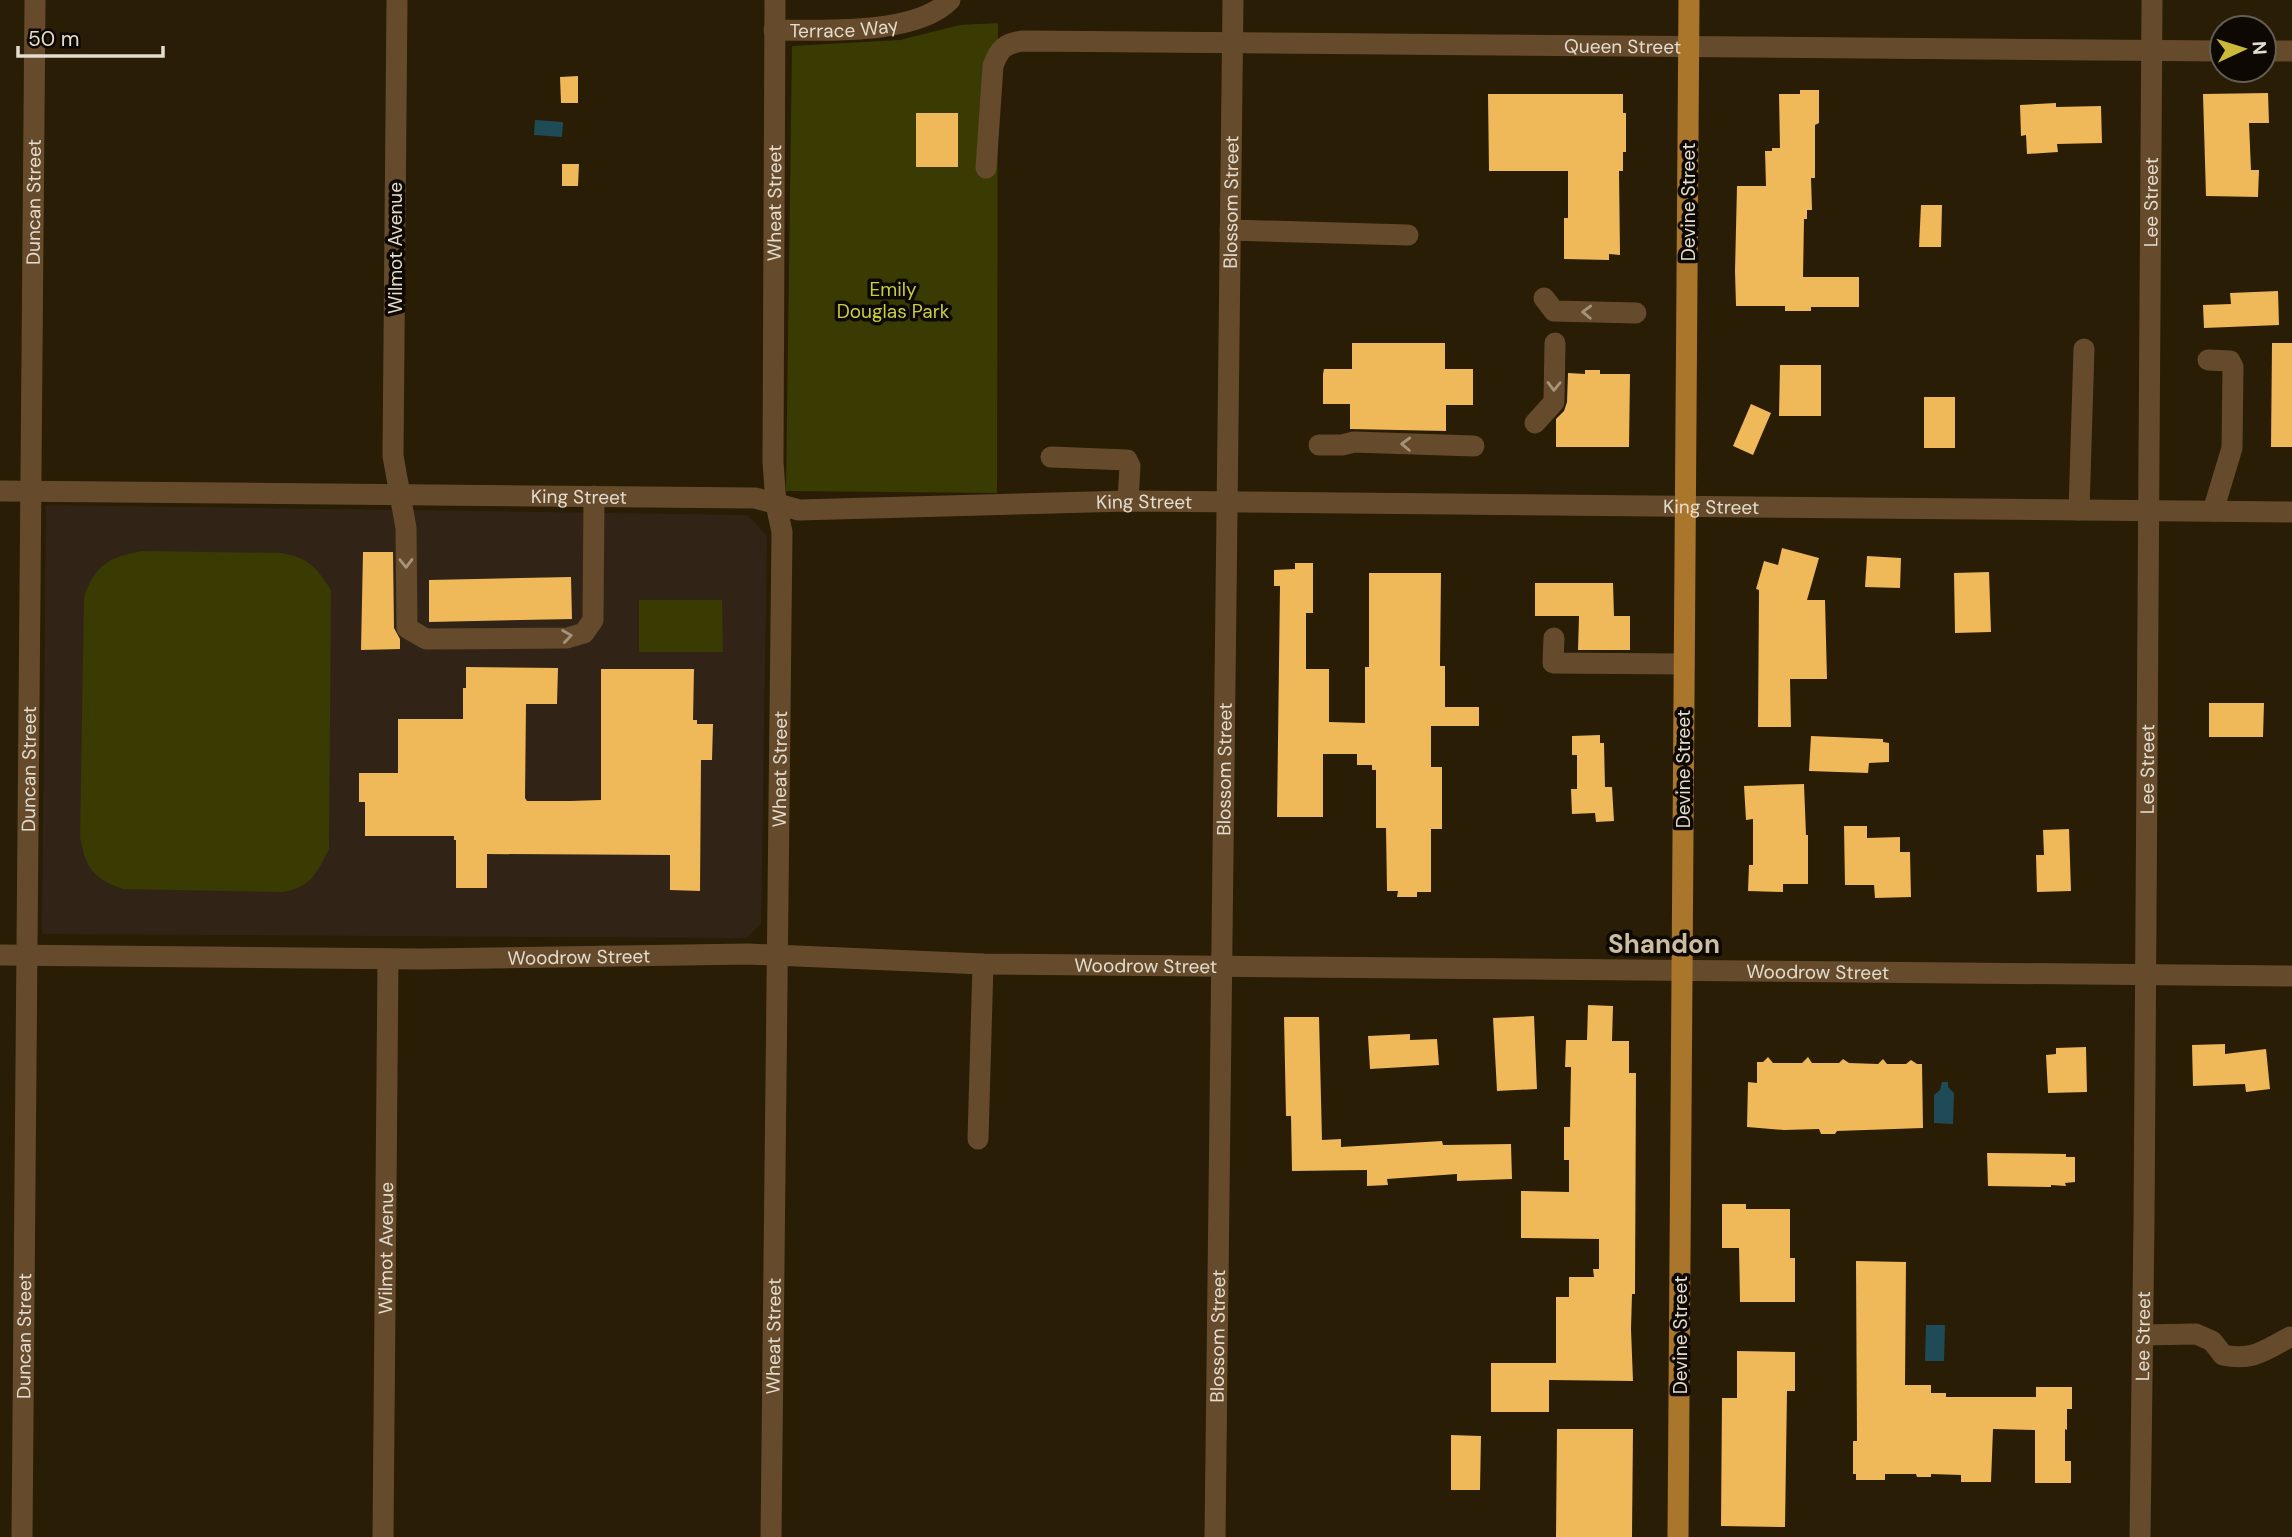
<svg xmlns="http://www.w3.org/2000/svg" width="2292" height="1537" font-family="'DM Sans',sans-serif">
  <rect width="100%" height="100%" fill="#291d05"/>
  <path fill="#312417" d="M 46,505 L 748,515 L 767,536 L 761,924 L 746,938 L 42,934 Z"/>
  <g fill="#393b03">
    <path d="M 998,23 L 997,493 L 786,491 L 792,46 L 900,40 L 960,25 Z"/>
    <path d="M 142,551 L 282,553 C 310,559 316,567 331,590 L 329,849 C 317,873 311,887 283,892 L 123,889 C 92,878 86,868 80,837 L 84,597 C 95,565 109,557 142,551 Z"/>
    <path d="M 639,600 L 722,600 L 723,652 L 639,652 Z"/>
  </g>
  <g fill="#1f4b56">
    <path d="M 535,120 L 563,122 L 562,137 L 534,135 Z"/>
    <path d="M 1942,1082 L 1948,1082 L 1948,1087 L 1954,1093 L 1953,1124 L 1934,1123 L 1934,1095 L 1940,1090 Z"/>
    <path d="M 1926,1325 L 1945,1325 L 1944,1361 L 1925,1361 Z"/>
  </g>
  <g fill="#efb859">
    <path d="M 578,76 L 578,103 L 561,103 L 560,77 Z"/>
    <path d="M 1800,90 L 1819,90 L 1819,123 L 1815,125 L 1815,178 L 1811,178 L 1812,210 L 1807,210 L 1807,219 L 1804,219 L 1803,277 L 1859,277 L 1859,307 L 1811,307 L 1811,311 L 1785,311 L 1785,306 L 1736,306 L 1735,271 L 1737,186 L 1766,186 L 1765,151 L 1772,151 L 1772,148 L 1780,148 L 1779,94 L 1800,94 Z"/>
    <path d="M 2268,93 L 2269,123 L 2249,123 L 2251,170 L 2259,170 L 2258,197 L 2206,196 L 2203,94 Z"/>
    <path d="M 1488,94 L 1623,94 L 1623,113 L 1626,113 L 1626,152 L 1623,152 L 1623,171 L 1619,171 L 1620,255 L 1609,254 L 1609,260 L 1564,259 L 1564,218 L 1568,218 L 1568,171 L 1489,171 Z"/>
    <path d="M 2056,103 L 2056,107 L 2101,106 L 2102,143 L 2057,144 L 2058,152 L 2027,154 L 2026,135 L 2021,136 L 2020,105 Z"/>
    <rect x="916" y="113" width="42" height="54"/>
    <path d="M 562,164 L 579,164 L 578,186 L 562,186 Z"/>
    <path d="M 1921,205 L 1942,205 L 1941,247 L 1919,247 Z"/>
    <path d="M 2278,291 L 2279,325 L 2204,328 L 2203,305 L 2231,304 L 2230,293 Z"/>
    <path d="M 1352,343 L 1445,343 L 1445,369 L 1473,369 L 1473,405 L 1446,405 L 1446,431 L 1350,429 L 1350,404 L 1323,404 L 1323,374 L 1324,369 L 1352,369 Z"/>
    <path d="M 2272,343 L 2292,343 L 2292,447 L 2271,447 Z"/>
    <path d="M 1780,365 L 1821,365 L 1821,416 L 1779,416 Z"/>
    <path d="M 1585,370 L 1600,370 L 1600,374 L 1630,374 L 1629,447 L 1556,447 L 1556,419 L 1564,411 L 1567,402 L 1568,373 L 1585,374 Z"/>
    <rect x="1924" y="397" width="31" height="51"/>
    <path d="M 1751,404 L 1771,413 L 1753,455 L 1733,446 Z"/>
    <path d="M 1782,548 L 1819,558 L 1807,600 L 1825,600 L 1827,679 L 1790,679 L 1791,727 L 1758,727 L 1759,590 L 1756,589 L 1764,561 L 1778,565 Z"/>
    <path d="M 363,552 L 393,552 L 394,628 L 400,639 L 400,649 L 361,650 Z"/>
    <path d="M 1867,556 L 1901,558 L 1900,588 L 1865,587 Z"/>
    <path d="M 1295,563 L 1313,563 L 1313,613 L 1306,613 L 1306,669 L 1329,669 L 1329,722 L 1365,723 L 1365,667 L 1369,667 L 1369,573 L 1441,573 L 1440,666 L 1445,666 L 1445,707 L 1479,707 L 1479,726 L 1431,726 L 1431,767 L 1442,767 L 1442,829 L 1431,829 L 1431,892 L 1417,892 L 1417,897 L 1397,897 L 1398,891 L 1387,891 L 1386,828 L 1376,828 L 1376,770 L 1372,770 L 1372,765 L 1357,765 L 1357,754 L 1323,754 L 1323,817 L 1277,817 L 1280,586 L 1274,586 L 1274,570 L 1295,569 Z"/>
    <path d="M 1989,572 L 1991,632 L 1955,633 L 1954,573 Z"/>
    <path d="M 571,577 L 572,619 L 429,622 L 429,580 Z"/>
    <path d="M 1535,583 L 1613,583 L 1614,616 L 1630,616 L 1630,650 L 1578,650 L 1579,616 L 1535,616 Z"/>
    <path d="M 466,667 L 558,668 L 557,704 L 526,704 L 525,798 L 527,801 L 570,801 L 601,800 L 601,669 L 694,669 L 693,720 L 697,720 L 697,724 L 713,724 L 712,760 L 701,760 L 700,891 L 670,890 L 670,855 L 487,854 L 487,888 L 456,888 L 456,840 L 454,840 L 454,836 L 365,836 L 365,802 L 359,802 L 359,773 L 398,773 L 398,719 L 463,719 L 463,688 L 466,688 Z"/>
    <path d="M 2209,703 L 2264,703 L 2263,737 L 2209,737 Z"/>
    <path d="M 1600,735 L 1600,743 L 1604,743 L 1605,787 L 1612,787 L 1614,821 L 1596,822 L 1595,813 L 1572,814 L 1571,789 L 1577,789 L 1577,755 L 1572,755 L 1572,736 Z"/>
    <path d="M 1811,736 L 1883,739 L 1883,742 L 1889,743 L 1889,762 L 1869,763 L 1868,773 L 1809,771 Z"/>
    <path d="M 1804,784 L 1806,835 L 1808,835 L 1808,884 L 1783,884 L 1783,892 L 1748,891 L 1749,865 L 1753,865 L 1753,819 L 1746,820 L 1744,786 Z"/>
    <path d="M 1844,826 L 1867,826 L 1867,838 L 1900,837 L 1900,852 L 1910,852 L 1911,897 L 1875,898 L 1874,885 L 1845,885 Z"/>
    <path d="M 2069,829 L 2071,891 L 2037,892 L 2036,855 L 2044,855 L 2043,830 Z"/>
    <path d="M 1588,1005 L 1613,1006 L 1612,1041 L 1629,1041 L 1629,1073 L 1636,1073 L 1635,1294 L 1632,1294 L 1631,1329 L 1633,1381 L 1549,1380 L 1549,1412 L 1491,1412 L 1491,1363 L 1556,1363 L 1556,1297 L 1569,1297 L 1569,1277 L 1594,1277 L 1593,1269 L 1599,1269 L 1599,1239 L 1521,1238 L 1521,1191 L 1569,1192 L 1569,1160 L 1564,1160 L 1564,1127 L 1570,1127 L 1571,1067 L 1565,1067 L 1566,1040 L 1587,1040 Z"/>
    <path d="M 1534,1016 L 1537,1089 L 1497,1091 L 1493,1018 Z"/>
    <path d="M 1284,1017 L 1319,1017 L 1322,1140 L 1341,1139 L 1341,1147 L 1442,1141 L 1443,1145 L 1511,1144 L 1512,1179 L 1457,1181 L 1457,1174 L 1387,1179 L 1388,1185 L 1367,1186 L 1367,1170 L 1292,1171 L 1291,1116 L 1286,1116 Z"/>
    <path d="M 1410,1034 L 1410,1040 L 1437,1039 L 1439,1065 L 1370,1069 L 1368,1036 Z"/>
    <path d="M 2225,1044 L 2225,1054 L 2266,1049 L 2270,1089 L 2246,1092 L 2245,1084 L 2193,1086 L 2192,1045 Z"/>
    <path d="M 2086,1047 L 2087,1092 L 2048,1093 L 2046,1055 L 2056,1054 L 2056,1048 Z"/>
    <path d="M 1768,1057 L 1773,1063 L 1802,1063 L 1808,1057 L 1812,1063 L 1839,1063 L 1843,1059 L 1849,1063 L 1878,1064 L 1883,1059 L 1887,1064 L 1906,1064 L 1911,1060 L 1917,1064 L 1922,1064 L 1923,1128 L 1837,1131 L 1835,1134 L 1821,1134 L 1819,1129 L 1784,1130 L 1747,1127 L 1748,1082 L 1757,1083 L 1757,1062 L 1763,1062 Z"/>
    <path d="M 1987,1153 L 2066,1154 L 2066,1157 L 2075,1157 L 2075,1182 L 2065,1183 L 2066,1186 L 2051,1185 L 2051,1187 L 1988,1186 Z"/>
    <path d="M 1722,1204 L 1746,1204 L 1746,1209 L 1790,1209 L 1790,1258 L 1795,1258 L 1795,1302 L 1740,1302 L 1739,1248 L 1722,1248 Z"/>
    <path d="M 1856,1261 L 1906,1262 L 1905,1385 L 1931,1385 L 1931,1393 L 1946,1393 L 1946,1397 L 2036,1397 L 2036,1387 L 2072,1387 L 2072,1409 L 2067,1409 L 2067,1430 L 2065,1429 L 2065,1461 L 2071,1461 L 2071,1483 L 2035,1483 L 2035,1430 L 1993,1429 L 1991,1482 L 1961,1482 L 1961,1475 L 1931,1474 L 1931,1477 L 1917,1477 L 1916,1474 L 1885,1474 L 1885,1480 L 1856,1480 L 1856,1474 L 1853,1474 L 1853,1441 L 1857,1441 Z"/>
    <path d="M 1737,1351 L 1795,1352 L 1795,1391 L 1787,1391 L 1785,1527 L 1721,1526 L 1722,1398 L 1737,1398 Z"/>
    <path d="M 1557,1429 L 1633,1429 L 1632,1537 L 1556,1537 Z"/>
    <path d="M 1451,1435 L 1481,1436 L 1480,1490 L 1451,1490 Z"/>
  </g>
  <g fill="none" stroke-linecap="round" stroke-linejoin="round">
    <g stroke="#654b2b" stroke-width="21">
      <path d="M 397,0 L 393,456 L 406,528 L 407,628 L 426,639 L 567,638 L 584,633 L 593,620 L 594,496"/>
      <path id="s1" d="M 774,30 C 821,30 915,36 950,0"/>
      <path d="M 2264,51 L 2292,51"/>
      <path id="s2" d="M 986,168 L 993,66 C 999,49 1005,43 1023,41 L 2222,51"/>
      <path d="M 1230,230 L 1408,235"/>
      <path d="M 1544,298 L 1554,311 L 1636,313"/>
      <path d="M 2208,360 L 2230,361 L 2233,367 L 2232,448 L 2213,511"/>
      <path d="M 1535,423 L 1554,402 L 1555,343"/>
      <path d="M 1319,445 L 1342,445 L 1354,442 L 1474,446"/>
      <path d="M 1051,457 L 1127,460 L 1130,466 L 1128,501"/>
      <path id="s3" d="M 0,491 L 755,498 L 799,510 L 1128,501 L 2292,512"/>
      <path d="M 2079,510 L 2084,349"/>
      <path d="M 1554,638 L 1553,663 L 1684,664"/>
      <path id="s4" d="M 0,955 L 422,959 L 748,954 L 983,964 L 2292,976"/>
      <path d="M 978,1139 L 983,964"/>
      <path d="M 2143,1335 L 2196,1334 L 2212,1341 L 2223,1355 C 2253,1361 2264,1351 2290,1337"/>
      <path id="s5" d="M 22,1537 L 35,0"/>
      <path id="s6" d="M 383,1537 L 388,959"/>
      <path id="s7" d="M 771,1537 L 782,532 L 776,504 L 773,462 L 775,0"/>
      <path id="s8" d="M 1215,1537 L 1233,0"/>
      <path id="s9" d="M 2140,1537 L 2144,1222 L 2152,0"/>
    </g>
    <path stroke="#aa762c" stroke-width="21" d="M 1678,1537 L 1689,0"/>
  </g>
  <defs><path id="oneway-chevron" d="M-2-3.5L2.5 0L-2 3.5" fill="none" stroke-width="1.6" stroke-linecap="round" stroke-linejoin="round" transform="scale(1.75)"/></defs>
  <g stroke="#a4947c">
    <use href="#oneway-chevron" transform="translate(1587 312) rotate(-178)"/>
    <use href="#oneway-chevron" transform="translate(1554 386) rotate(91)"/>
    <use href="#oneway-chevron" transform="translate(1406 444) rotate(-178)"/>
    <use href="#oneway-chevron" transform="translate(406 563) rotate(89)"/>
    <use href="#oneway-chevron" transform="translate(567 636) rotate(-8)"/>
  </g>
  <g text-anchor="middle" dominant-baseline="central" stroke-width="7" stroke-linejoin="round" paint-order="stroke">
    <g font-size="19" fill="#e4dcce" stroke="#0d0802">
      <text stroke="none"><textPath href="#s1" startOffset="70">Terrace Way</textPath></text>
      <text stroke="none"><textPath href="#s2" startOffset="744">Queen Street</textPath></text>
      <text stroke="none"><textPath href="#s5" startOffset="1335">Duncan Street</textPath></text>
      <text stroke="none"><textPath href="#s7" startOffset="1335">Wheat Street</textPath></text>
      <text stroke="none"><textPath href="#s8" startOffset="1335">Blossom Street</textPath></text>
      <text transform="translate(1688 202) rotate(-90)">Devine Street</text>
      <text stroke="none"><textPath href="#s9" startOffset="1335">Lee Street</textPath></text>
      <text transform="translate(395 248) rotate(-90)">Wilmot Avenue</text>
      <text stroke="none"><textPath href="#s3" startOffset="579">King Street</textPath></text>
      <text stroke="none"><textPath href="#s3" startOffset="1146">King Street</textPath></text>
      <text stroke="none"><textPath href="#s3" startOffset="1713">King Street</textPath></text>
      <text stroke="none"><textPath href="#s5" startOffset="768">Duncan Street</textPath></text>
      <text stroke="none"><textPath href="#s7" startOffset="768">Wheat Street</textPath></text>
      <text stroke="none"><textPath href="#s8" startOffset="768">Blossom Street</textPath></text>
      <text transform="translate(1683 769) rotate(-90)">Devine Street</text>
      <text stroke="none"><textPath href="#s9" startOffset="768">Lee Street</textPath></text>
      <text stroke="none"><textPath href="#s4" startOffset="579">Woodrow Street</textPath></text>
      <text stroke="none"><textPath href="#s4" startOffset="1146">Woodrow Street</textPath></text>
      <text stroke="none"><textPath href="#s4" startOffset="1818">Woodrow Street</textPath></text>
      <text stroke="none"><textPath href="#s6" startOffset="289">Wilmot Avenue</textPath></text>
      <text stroke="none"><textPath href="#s5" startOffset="201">Duncan Street</textPath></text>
      <text stroke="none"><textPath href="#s7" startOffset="201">Wheat Street</textPath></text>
      <text stroke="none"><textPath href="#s8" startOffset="201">Blossom Street</textPath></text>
      <text transform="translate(1680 1335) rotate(-90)">Devine Street</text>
      <text stroke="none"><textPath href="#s9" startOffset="201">Lee Street</textPath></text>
    </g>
    <g font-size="19" fill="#c9cf42" stroke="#0d0802">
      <text x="893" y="289">Emily<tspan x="893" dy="22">Douglas Park</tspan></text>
    </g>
    <g font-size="26" font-weight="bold" fill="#ccbda0" stroke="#0d0802">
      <text x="1664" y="944">Shandon</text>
    </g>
  </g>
  <g transform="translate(2243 49) rotate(86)"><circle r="33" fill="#0d0802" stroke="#635d54" stroke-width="2"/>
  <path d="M0-5L12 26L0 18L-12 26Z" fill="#ccb939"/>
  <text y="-10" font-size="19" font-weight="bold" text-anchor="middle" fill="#e4dcce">N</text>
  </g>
  <path d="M18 46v10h145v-10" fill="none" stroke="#e4dcce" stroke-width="3.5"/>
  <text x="28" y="46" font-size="21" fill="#e4dcce" stroke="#0d0802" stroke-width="5" paint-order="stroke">50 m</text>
</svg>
